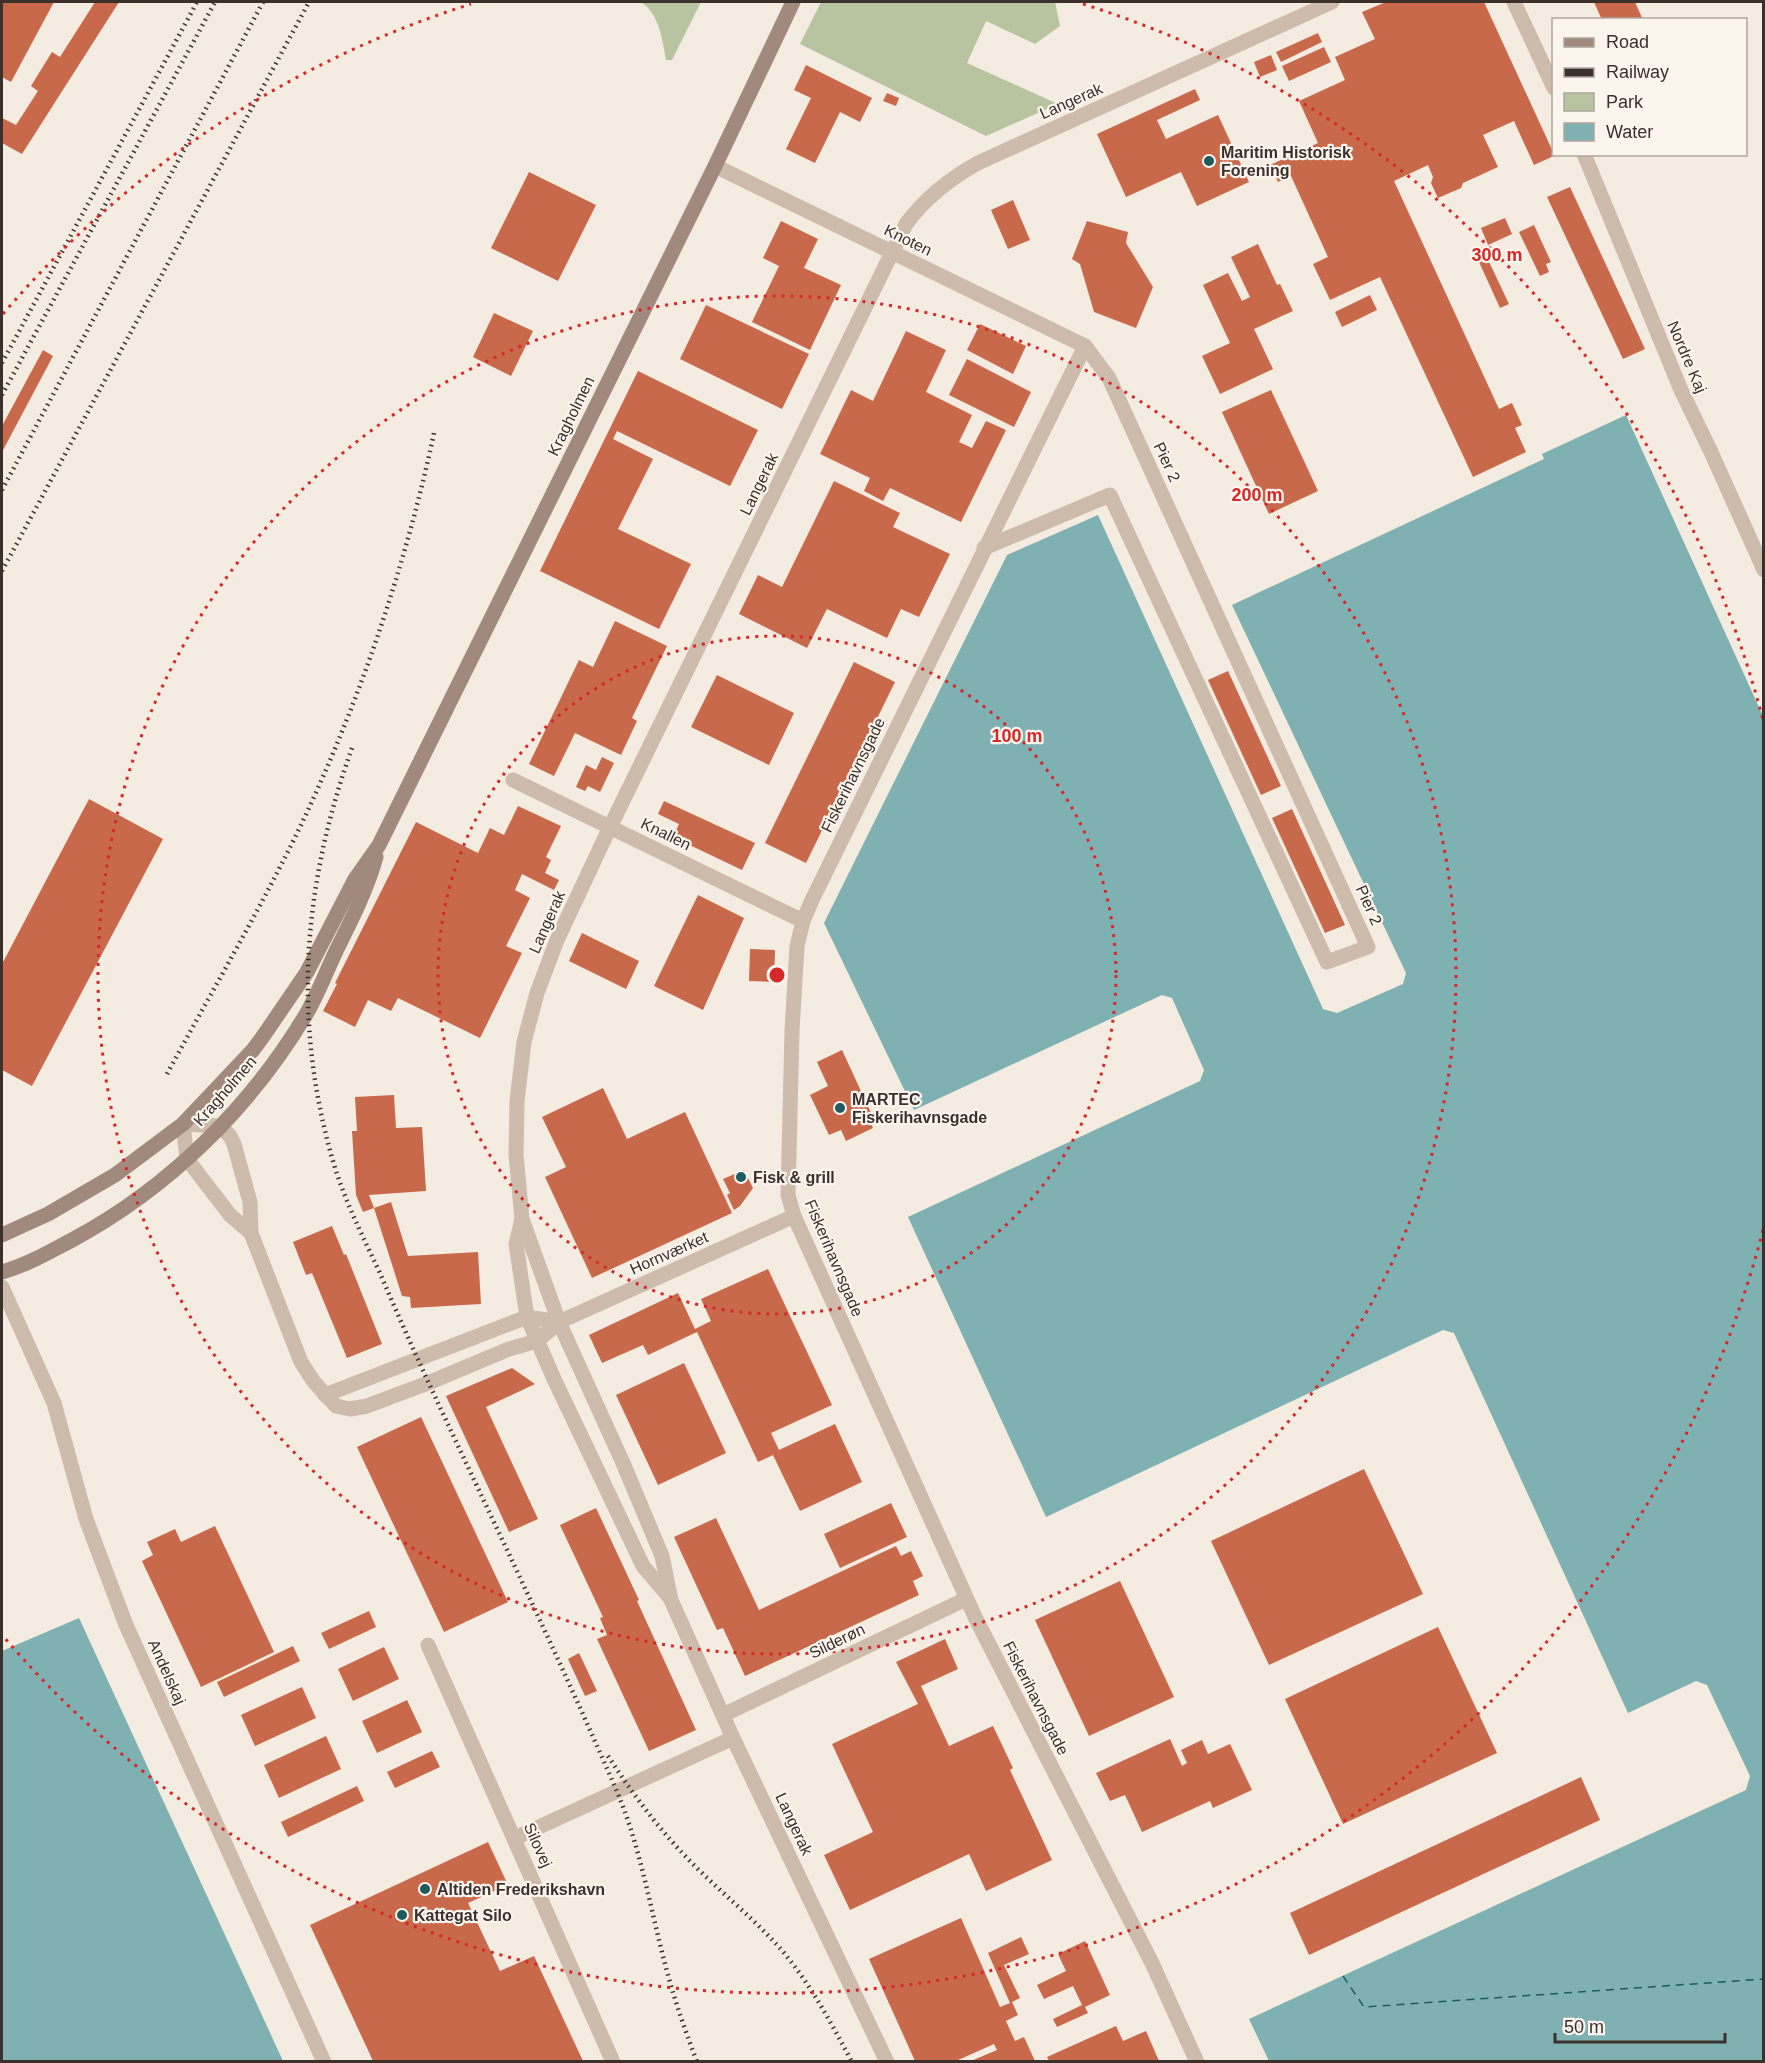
<svg xmlns="http://www.w3.org/2000/svg" width="1765" height="2063" font-family="Arial,sans-serif">
  <rect width="100%" height="100%" fill="#f4ebe1"/>
  <g fill="#b8c4a0">
    <path d="M 641,2 L 701,2 L 672,60 L 666,60 C 662,38 659,14 641,2 Z"/>
    <path d="M 821,2 L 1055,2 L 1060,26 L 1035,44 L 986,21 L 967,63 L 1058,104 L 986,136 L 800,44 Z"/>
  </g>
  <g fill="#7fb0b2">
    <path d="M 1626,415 L 1763,716 L 1763,2061 L 1269,2061 L 1249,2019 L 1746,1790 L 1750,1776 L 1707,1685 L 1696,1681 L 1628,1713 L 1454,1333 L 1443,1330 L 1046,1517 L 908,1217 L 1200,1081 L 1204,1070 L 1172,998 L 1162,995 L 914,1110 L 824,923 L 1007,555 L 1098,515 L 1323,1009 L 1337,1013 L 1403,984 L 1406,973 L 1232,605 L 1544,459 L 1542,454 Z"/>
    <path d="M 79,1618 L 283,2061 L 2,2061 L 2,1651 Z"/>
  </g>
  <g fill="none" stroke-linecap="round" stroke-linejoin="round">
    <path stroke="#1f5a5e" stroke-width="1.5" stroke-dasharray="8 6" stroke-linecap="butt" d="M 1343,1976 L 1364,2007 L 1764,1979"/>
  </g>
  <g fill="#c8694b">
    <path d="M 2,2 L 54,2 L 11,82 L 2,77 Z"/>
    <path d="M 95,2 L 119,2 L 22,154 L 2,143 L 2,118 L 16,125 L 38,91 L 31,86 L 52,52 L 60,57 Z"/>
    <path d="M 1386,2 L 1484,2 L 1554,154 L 1558,154 L 1534,165 L 1514,121 L 1483,135 L 1498,167 L 1463,183 L 1461,188 L 1438,198 L 1431,183 L 1433,177 L 1428,165 L 1394,181 L 1499,409 L 1512,403 L 1522,425 L 1515,428 L 1526,452 L 1473,477 L 1380,277 L 1330,300 L 1313,264 L 1328,257 L 1291,176 L 1278,182 L 1270,165 L 1318,143 L 1299,101 L 1345,80 L 1335,57 L 1375,39 L 1362,12 Z"/>
    <path d="M 1594,2 L 1635,2 L 1643,20 L 1602,20 Z"/>
    <path d="M 1318,33 L 1322,42 L 1281,62 L 1276,52 Z"/>
    <path d="M 1324,47 L 1331,62 L 1289,81 L 1282,66 Z"/>
    <path d="M 1271,55 L 1277,70 L 1260,77 L 1254,62 Z"/>
    <path d="M 806,65 L 872,98 L 860,122 L 840,112 L 815,163 L 786,149 L 811,98 L 794,90 Z"/>
    <path d="M 1195,89 L 1200,100 L 1157,120 L 1166,139 L 1218,115 L 1249,182 L 1197,206 L 1181,172 L 1126,197 L 1097,134 Z"/>
    <path d="M 887,93 L 899,98 L 896,106 L 883,101 Z"/>
    <path d="M 529,172 L 596,205 L 558,281 L 491,248 Z"/>
    <path d="M 1570,187 L 1645,349 L 1623,359 L 1547,197 Z"/>
    <path d="M 1013,200 L 1030,240 L 1008,249 L 991,210 Z"/>
    <path d="M 1505,218 L 1512,234 L 1488,245 L 1481,228 Z"/>
    <path d="M 781,221 L 818,239 L 804,268 L 841,285 L 810,350 L 752,322 L 779,266 L 763,258 Z"/>
    <path d="M 1087,221 L 1128,232 L 1126,243 L 1153,287 L 1136,328 L 1094,312 L 1080,264 L 1072,259 Z"/>
    <path d="M 1534,225 L 1551,262 L 1546,264 L 1549,272 L 1540,276 L 1519,232 Z"/>
    <path d="M 1258,244 L 1277,285 L 1280,284 L 1293,311 L 1254,329 L 1273,369 L 1220,394 L 1202,356 L 1230,343 L 1203,285 L 1228,273 L 1242,301 L 1250,297 L 1231,257 Z"/>
    <path d="M 1482,247 L 1509,304 L 1500,308 L 1474,251 Z"/>
    <path d="M 1370,295 L 1377,310 L 1342,327 L 1335,312 Z"/>
    <path d="M 706,305 L 809,354 L 782,409 L 680,359 Z"/>
    <path d="M 494,313 L 533,331 L 511,376 L 473,357 Z"/>
    <path d="M 980,324 L 1026,346 L 1013,374 L 967,350 Z"/>
    <path d="M 906,331 L 946,350 L 926,392 L 972,415 L 959,442 L 972,448 L 986,421 L 1006,430 L 961,522 L 890,488 L 883,501 L 864,491 L 870,478 L 820,454 L 851,390 L 873,401 Z"/>
    <path d="M 43,350 L 53,356 L 2,452 L 2,426 Z"/>
    <path d="M 967,359 L 1031,392 L 1014,427 L 949,395 Z"/>
    <path d="M 638,371 L 758,430 L 730,486 L 617,431 L 613,439 L 653,459 L 618,529 L 691,564 L 659,629 L 540,571 Z"/>
    <path d="M 1271,390 L 1318,491 L 1269,514 L 1222,412 Z"/>
    <path d="M 834,481 L 900,513 L 893,527 L 950,554 L 919,617 L 901,609 L 887,638 L 827,609 L 807,648 L 739,614 L 758,575 L 782,587 Z"/>
    <path d="M 615,621 L 667,646 L 632,718 L 637,721 L 621,755 L 575,733 L 554,776 L 529,764 L 579,660 L 593,667 Z"/>
    <path d="M 854,662 L 895,682 L 806,863 L 765,843 Z"/>
    <path d="M 1228,671 L 1281,786 L 1261,795 L 1208,680 Z"/>
    <path d="M 717,675 L 794,713 L 769,765 L 691,727 Z"/>
    <path d="M 602,757 L 614,763 L 600,792 L 588,786 L 585,791 L 576,787 L 586,765 L 596,770 Z"/>
    <path d="M 89,799 L 163,839 L 32,1086 L 2,1070 L 2,964 Z"/>
    <path d="M 664,801 L 755,843 L 742,870 L 673,837 L 679,824 L 658,814 Z"/>
    <path d="M 518,806 L 561,826 L 546,857 L 551,860 L 545,873 L 559,880 L 554,890 L 522,874 L 515,890 L 530,898 L 506,946 L 522,953 L 480,1038 L 398,998 L 391,1011 L 368,1000 L 355,1027 L 323,1011 L 337,984 L 335,983 L 416,822 L 478,853 L 490,828 L 504,835 Z"/>
    <path d="M 1292,809 L 1345,925 L 1325,933 L 1272,818 Z"/>
    <path d="M 698,895 L 744,918 L 703,1010 L 654,986 Z"/>
    <path d="M 582,933 L 639,961 L 626,989 L 569,961 Z"/>
    <path d="M 750,949 L 775,950 L 774,982 L 749,981 Z"/>
    <path d="M 842,1050 L 872,1115 L 868,1117 L 873,1128 L 846,1141 L 841,1130 L 829,1135 L 810,1095 L 828,1086 L 817,1062 Z"/>
    <path d="M 603,1088 L 627,1139 L 685,1112 L 732,1213 L 592,1278 L 545,1177 L 566,1167 L 542,1117 Z"/>
    <path d="M 394,1095 L 396,1128 L 422,1127 L 426,1191 L 369,1195 L 374,1208 L 363,1212 L 356,1195 L 352,1131 L 357,1131 L 355,1097 Z"/>
    <path d="M 744,1170 L 753,1188 L 740,1206 L 734,1210 L 727,1195 L 730,1193 L 723,1179 Z"/>
    <path d="M 391,1202 L 408,1256 L 478,1252 L 481,1304 L 411,1308 L 410,1297 L 402,1296 L 374,1208 Z"/>
    <path d="M 332,1226 L 344,1255 L 346,1254 L 382,1344 L 347,1358 L 312,1273 L 306,1275 L 293,1242 Z"/>
    <path d="M 768,1269 L 832,1405 L 771,1433 L 779,1450 L 835,1424 L 862,1482 L 800,1511 L 773,1455 L 758,1462 L 697,1332 L 648,1355 L 643,1345 L 602,1363 L 589,1335 L 678,1293 L 695,1329 L 711,1321 L 701,1299 Z"/>
    <path d="M 684,1363 L 726,1453 L 658,1485 L 616,1395 Z"/>
    <path d="M 512,1368 L 535,1384 L 486,1407 L 538,1519 L 509,1532 L 446,1396 Z"/>
    <path d="M 421,1417 L 508,1602 L 444,1632 L 357,1447 Z"/>
    <path d="M 1364,1469 L 1423,1594 L 1269,1665 L 1211,1541 Z"/>
    <path d="M 891,1503 L 907,1537 L 840,1568 L 824,1534 Z"/>
    <path d="M 596,1508 L 639,1600 L 637,1601 L 696,1730 L 649,1751 L 597,1639 L 607,1635 L 600,1618 L 603,1617 L 560,1525 Z"/>
    <path d="M 716,1518 L 759,1610 L 896,1546 L 901,1556 L 911,1551 L 923,1576 L 913,1581 L 919,1595 L 745,1676 L 723,1628 L 717,1630 L 674,1537 Z"/>
    <path d="M 215,1526 L 274,1652 L 201,1687 L 142,1561 L 153,1555 L 147,1542 L 175,1529 L 181,1542 Z"/>
    <path d="M 1120,1581 L 1174,1697 L 1089,1736 L 1035,1620 Z"/>
    <path d="M 369,1611 L 376,1627 L 329,1649 L 321,1633 Z"/>
    <path d="M 1438,1627 L 1497,1753 L 1343,1824 L 1285,1699 Z"/>
    <path d="M 945,1639 L 958,1669 L 921,1686 L 949,1746 L 993,1726 L 1013,1768 L 1010,1770 L 1052,1860 L 986,1891 L 969,1854 L 850,1910 L 824,1855 L 873,1832 L 832,1744 L 918,1704 L 896,1662 Z"/>
    <path d="M 293,1646 L 300,1661 L 224,1697 L 217,1682 Z"/>
    <path d="M 384,1647 L 399,1679 L 353,1701 L 338,1669 Z"/>
    <path d="M 579,1653 L 597,1691 L 585,1696 L 568,1659 Z"/>
    <path d="M 302,1687 L 316,1718 L 255,1746 L 241,1715 Z"/>
    <path d="M 407,1700 L 422,1732 L 377,1753 L 362,1721 Z"/>
    <path d="M 326,1736 L 341,1769 L 279,1798 L 264,1765 Z"/>
    <path d="M 1170,1739 L 1182,1766 L 1187,1763 L 1181,1750 L 1202,1740 L 1208,1754 L 1230,1744 L 1252,1790 L 1213,1808 L 1210,1801 L 1142,1832 L 1125,1795 L 1110,1801 L 1096,1773 Z"/>
    <path d="M 432,1751 L 440,1767 L 395,1788 L 387,1772 Z"/>
    <path d="M 1581,1777 L 1600,1820 L 1309,1955 L 1290,1913 Z"/>
    <path d="M 357,1786 L 364,1801 L 288,1837 L 281,1822 Z"/>
    <path d="M 488,1842 L 508,1885 L 468,1903 L 500,1971 L 534,1956 L 583,2061 L 373,2061 L 310,1925 Z"/>
    <path d="M 961,1918 L 1000,2007 L 1010,2003 L 988,1953 L 1021,1937 L 1029,1954 L 1004,1965 L 1020,1998 L 1012,2002 L 1018,2015 L 1006,2021 L 1015,2041 L 1024,2037 L 1035,2061 L 971,2061 L 997,2050 L 994,2044 L 956,2061 L 915,2061 L 869,1959 Z"/>
    <path d="M 1085,1941 L 1110,1995 L 1085,2007 L 1088,2013 L 1057,2027 L 1053,2019 L 1082,2005 L 1073,1986 L 1044,1999 L 1037,1985 L 1066,1971 L 1058,1954 Z"/>
    <path d="M 1116,2026 L 1123,2041 L 1146,2031 L 1159,2061 L 1049,2061 L 1047,2057 Z"/>
  </g>
  <g fill="none" stroke-linecap="round" stroke-linejoin="round">
    <g stroke="#cdbbac" stroke-width="15">
      <path d="M 1514,2 L 1554,88"/>
      <path d="M 1584,154 L 1681,390 L 1711,452 L 1764,570"/>
      <path d="M 715,166 L 1085,346 L 1109,378 L 1368,947 L 1327,962 L 1110,495 L 984,548"/>
      <path d="M 1085,346 L 812,900 L 803,921 L 797,946 L 792,1031 L 788,1195 L 794,1216 L 976,1619 L 1152,1963 L 1197,2062"/>
      <path d="M 513,780 L 803,921"/>
      <path d="M 522,1219 L 516,1244 L 527,1317 L 554,1379 L 643,1566 L 670,1598"/>
      <path d="M 251,1233 L 230,1215 L 187,1159 L 183,1124 L 220,1126 L 230,1136 L 234,1144 L 250,1202 L 251,1233 L 301,1362 L 314,1382 L 336,1406 L 350,1409 L 367,1406 L 428,1383 L 509,1349 L 537,1341 L 559,1322 L 794,1216"/>
      <path d="M 2,1287 L 54,1403 L 86,1519 L 126,1625 L 324,2062"/>
      <path d="M 325,1395 L 527,1317 L 559,1322"/>
      <path d="M 428,1645 L 613,2062"/>
      <path d="M 723,1715 L 966,1599"/>
      <path d="M 515,1838 L 733,1738"/>
      <path d="M 887,2062 L 733,1738 L 671,1600 L 662,1556 L 623,1463 L 559,1322 L 522,1219 L 516,1155 L 517,1101 L 524,1042 L 537,993 L 557,940 L 610,827 L 906,224 C 926,197 949,179 978,163 L 1332,2"/>
    </g>
    <g stroke="#a18a7d" stroke-width="15">
      <path d="M 2,1235 L 48,1214 L 115,1175 L 183,1124 L 253,1050 L 264,1035 L 307,972 L 355,879 L 379,845 L 715,166 L 793,2"/>
      <path d="M 2,1272 C 27,1265 49,1252 72,1240 C 169,1188 252,1106 308,1011 C 319,991 327,970 337,949 C 352,919 367,889 376,857"/>
    </g>
    <g stroke="#3b302b" stroke-width="4.5" stroke-dasharray="1.5 4.5" stroke-linecap="butt">
      <path d="M 2,363 L 197,2"/>
      <path d="M 2,395 L 215,2"/>
      <path d="M 2,490 L 263,2"/>
      <path d="M 2,571 L 309,2"/>
      <path d="M 352,748 C 303,885 292,1020 333,1161 C 344,1199 362,1235 379,1271 C 400,1320 422,1369 445,1418 C 502,1540 561,1662 615,1787 C 643,1851 652,1922 672,1989 C 679,2013 688,2038 697,2062"/>
      <path d="M 167,1074 C 212,991 260,910 301,825 C 359,703 406,565 434,433"/>
      <path d="M 608,1756 C 632,1793 658,1828 689,1860 C 718,1890 751,1916 778,1946 C 809,1981 830,2021 852,2062"/>
    </g>
  </g>
  <g fill="none" stroke="#d62828" stroke-width="3" stroke-dasharray="3 6">
    <circle cx="777" cy="975" r="339"/>
    <circle cx="777" cy="975" r="679"/>
    <path d="M1763 1230A1018 1018 0 0 1 3 1636M3 314A1018 1018 0 0 1 471 4M1083 4A1018 1018 0 0 1 1763 720"/>
  </g>
  <g fill="#1f5a5e" stroke="#fbf5ee" stroke-width="2">
    <circle cx="1209" cy="161" r="6"/>
    <circle cx="840" cy="1108" r="6"/>
    <circle cx="741" cy="1177" r="6"/>
    <circle cx="425" cy="1889" r="6"/>
    <circle cx="402" cy="1915" r="6"/>
  </g>
  <g text-anchor="middle" dominant-baseline="central" stroke-width="4.5" stroke-linejoin="round" paint-order="stroke">
    <g font-size="16" fill="#3b302b" stroke="#fbf5ee">
      <text transform="translate(1071 101) rotate(-24)">Langerak</text>
      <text transform="translate(908 240) rotate(26)">Knoten</text>
      <text transform="translate(1687 357) rotate(67)">Nordre Kaj</text>
      <text transform="translate(571 416) rotate(-64)">Kragholmen</text>
      <text transform="translate(1167 462) rotate(65)">Pier 2</text>
      <text transform="translate(759 484) rotate(-64)">Langerak</text>
      <text transform="translate(853 775) rotate(-64)">Fiskerihavnsgade</text>
      <text transform="translate(666 834) rotate(26)">Knallen</text>
      <text transform="translate(1369 905) rotate(66)">Pier 2</text>
      <text transform="translate(547 922) rotate(-66)">Langerak</text>
      <text transform="translate(225 1091) rotate(-49)">Kragholmen</text>
      <text transform="translate(669 1253) rotate(-24)">Hornværket</text>
      <text transform="translate(834 1258) rotate(67)">Fiskerihavnsgade</text>
      <text transform="translate(837 1641) rotate(-26)">Silderøn</text>
      <text transform="translate(167 1672) rotate(66)">Andelskaj</text>
      <text transform="translate(1036 1698) rotate(63)">Fiskerihavnsgade</text>
      <text transform="translate(794 1824) rotate(65)">Langerak</text>
      <text transform="translate(538 1845) rotate(66)">Silovej</text>
    </g>
    <g font-size="16" font-weight="bold" fill="#3b302b" stroke="#fbf5ee" text-anchor="start">
      <text x="1221" y="152">Maritim Historisk<tspan x="1221" dy="18">Forening</tspan></text>
      <text x="852" y="1099">MARTEC<tspan x="852" dy="18">Fiskerihavnsgade</tspan></text>
      <text x="753" y="1177">Fisk &amp; grill</text>
      <text x="437" y="1889">Altiden Frederikshavn</text>
      <text x="414" y="1915">Kattegat Silo</text>
    </g>
  </g>
  <circle cx="777" cy="975" r="9" fill="#d62828" stroke="#fbf5ee" stroke-width="3"/>
  <g font-size="18" text-anchor="middle" font-weight="bold" fill="#d62828" stroke="#fbf5ee" stroke-width="4.5" stroke-linejoin="round" paint-order="stroke">
    <text x="1497" y="261">300 m</text>
    <text x="1257" y="501">200 m</text>
    <text x="1017" y="742">100 m</text>
  </g>
  <rect width="1765" height="2063" fill="none" stroke="#3b302b" stroke-width="6"/>
  <rect x="1552" y="18" width="195" height="138" fill="#fbf5ee" stroke="#aea6a0" stroke-width="1.5"/>
  <rect x="1564" y="38" width="30" height="9" fill="#a18a7d" stroke="#aea6a0" stroke-width="1.5"/>
  <text x="1606" y="48" font-size="18" fill="#3b302b">Road</text>
  <rect x="1564" y="68" width="30" height="9" fill="#3b302b" stroke="#aea6a0" stroke-width="1.5"/>
  <text x="1606" y="78" font-size="18" fill="#3b302b">Railway</text>
  <rect x="1564" y="93" width="30" height="18" fill="#b8c4a0" stroke="#aea6a0" stroke-width="1.5"/>
  <text x="1606" y="108" font-size="18" fill="#3b302b">Park</text>
  <rect x="1564" y="123" width="30" height="18" fill="#7fb0b2" stroke="#aea6a0" stroke-width="1.5"/>
  <text x="1606" y="138" font-size="18" fill="#3b302b">Water</text>
  <path d="M1555 2033v9h170v-9" fill="none" stroke="#3b302b" stroke-width="3"/>
  <text x="1564" y="2033" font-size="18" fill="#3b302b" stroke="#fbf5ee" stroke-width="4.5" paint-order="stroke">50 m</text>
</svg>
